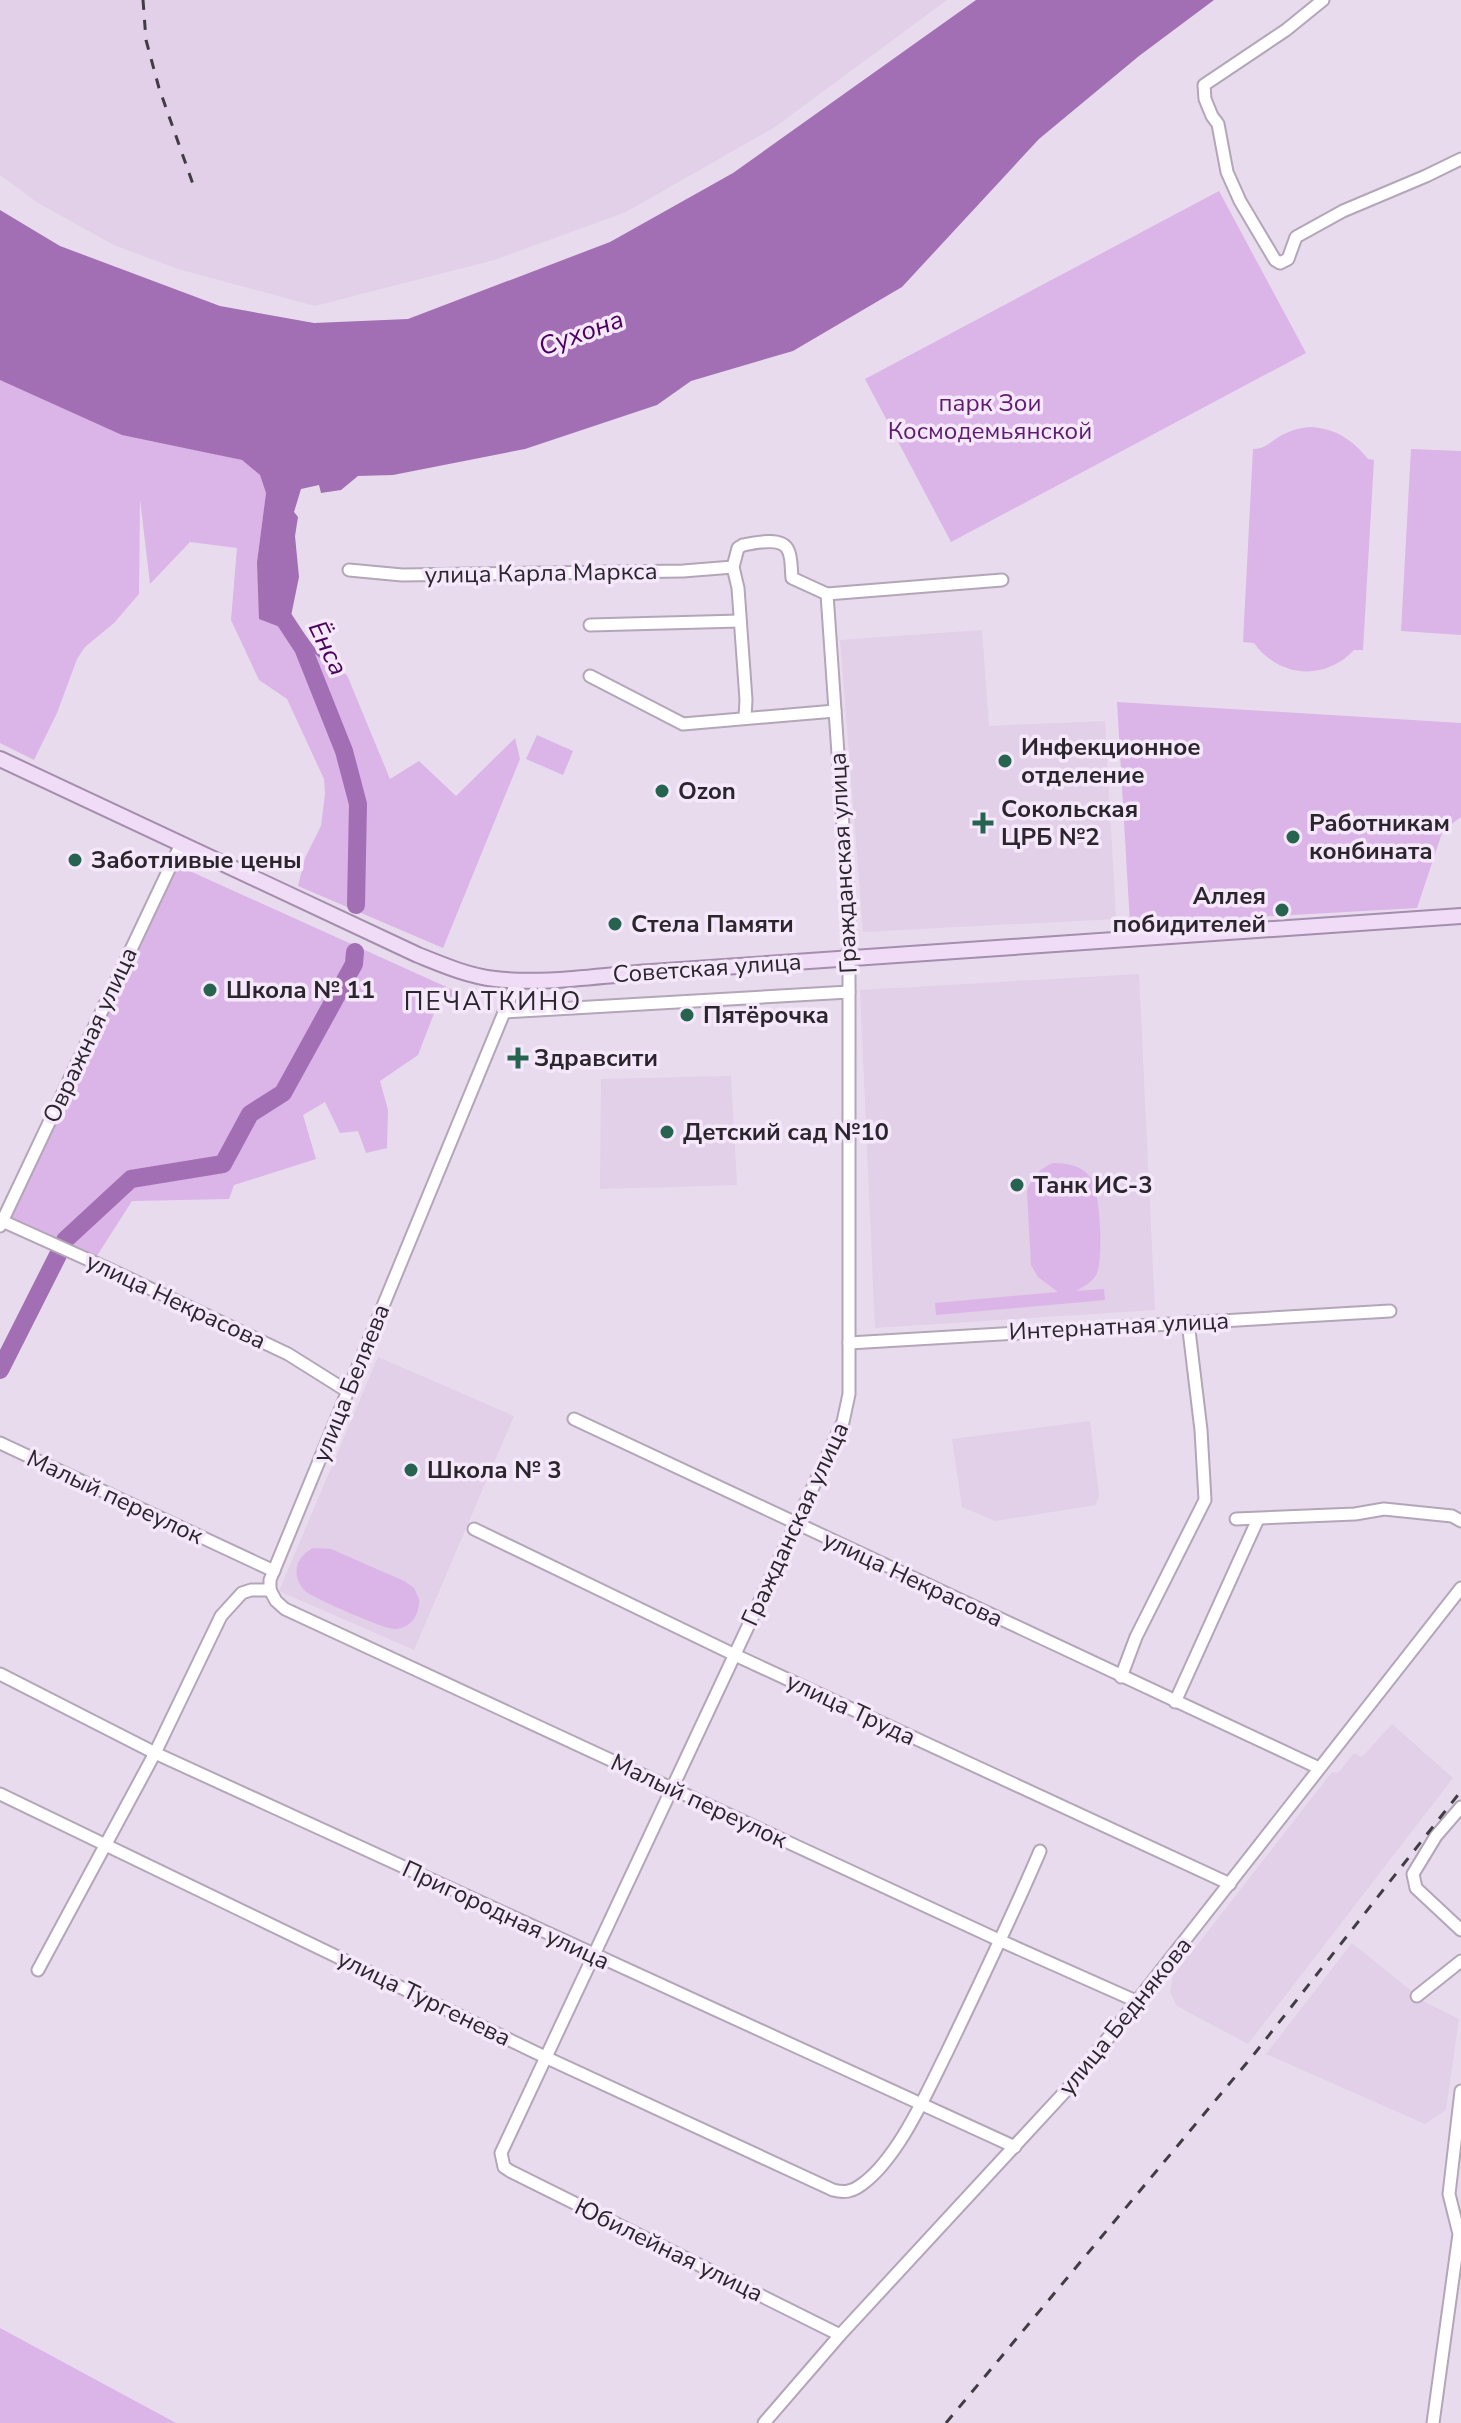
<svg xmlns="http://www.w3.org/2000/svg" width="1461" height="2423" font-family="'Nunito Sans',sans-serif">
  <rect width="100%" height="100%" fill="#e9dbee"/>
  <g fill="#e2cfe8">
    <path d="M 0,0 L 947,0 L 775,127 L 626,212 L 494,260 L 315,306 L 178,269 L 114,245 L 38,203 L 0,175 Z"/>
    <path d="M 982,630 L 989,726 L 1105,721 L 1116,919 L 863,932 L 840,640 Z"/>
    <path d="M 1139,974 L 1155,1310 L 875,1328 L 860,990 Z"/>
    <path d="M 731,1076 L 737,1185 L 600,1189 L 601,1079 Z"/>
    <path d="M 378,1357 L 514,1416 L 414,1650 L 279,1591 Z"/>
    <path d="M 1090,1421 L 1099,1495 L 1096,1505 L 995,1521 L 962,1507 L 952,1439 Z"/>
    <path d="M 1392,1724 L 1453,1778 L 1248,2044 L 1177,2006 L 1170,1992 L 1173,1976 L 1332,1772 L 1338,1773 L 1354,1753 L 1362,1757 Z"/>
    <path d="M 1352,1943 L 1425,2002 L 1459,2019 L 1446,2110 L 1425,2124 L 1266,2054 Z"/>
  </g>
  <g fill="#dbb4e8">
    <path d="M 1219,191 L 1306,353 L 951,542 L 865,379 Z"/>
    <path d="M 0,380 L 202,451 L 242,460 L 260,475 L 266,493 L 257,562 L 303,647 L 308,648 L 326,663 L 347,675 L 390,779 L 419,761 L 456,796 L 515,738 L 520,759 L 443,948 L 298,886 L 305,858 L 321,826 L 325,794 L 324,779 L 287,699 L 259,680 L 231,620 L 237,548 L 190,542 L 150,584 L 140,499 L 139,594 L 114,623 L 85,647 L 77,659 L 57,713 L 34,760 L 0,743 Z"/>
    <path d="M 1310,427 C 1335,428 1353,440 1368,459 L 1374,460 L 1363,650 L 1354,650 C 1325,681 1279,678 1254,643 L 1243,642 L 1253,449 C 1264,449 1268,444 1277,438 C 1288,431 1298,428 1310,427 Z"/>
    <path d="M 1411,449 L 1461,451 L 1461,635 L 1401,631 Z"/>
    <path d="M 1117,702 L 1461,723 L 1461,817 L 1443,830 L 1417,908 L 1130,924 Z"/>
    <path d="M 537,735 L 573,751 L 563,775 L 526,759 Z"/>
    <path d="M 172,863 L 462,994 L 438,1003 L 418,1055 L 380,1081 L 388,1110 L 387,1148 L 366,1153 L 358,1131 L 340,1133 L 325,1102 L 303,1115 L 316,1159 L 234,1185 L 229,1199 L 132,1201 L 93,1262 L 2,1221 Z"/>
    <path d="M 1053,1163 C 1068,1163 1084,1166 1092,1180 C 1100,1193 1104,1261 1096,1275 C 1092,1282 1083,1287 1076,1291 L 1104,1289 L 1105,1300 L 936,1315 L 935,1303 L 1058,1292 L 1038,1277 L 1031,1265 L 1027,1191 C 1032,1177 1039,1169 1053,1163 Z"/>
    <path d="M 313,1548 L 331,1549 L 404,1581 L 414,1588 L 419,1599 C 420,1614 411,1629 394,1629 C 381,1628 319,1600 306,1592 C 291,1577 294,1558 313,1548 Z"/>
    <path d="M 0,2328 L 176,2423 L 0,2423 Z"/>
  </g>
  <path fill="#a36fb4" d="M 976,0 L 1214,0 L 1139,56 L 1039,139 L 902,287 L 793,351 L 691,381 L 657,405 L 525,449 L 393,475 L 358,476 L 341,490 L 321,493 L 319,485 L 301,489 L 294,512 L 298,517 L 295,536 L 299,577 L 291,616 L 326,663 L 308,648 L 303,648 L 293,632 L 259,619 L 257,562 L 266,493 L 260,475 L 242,460 L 122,435 L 0,380 L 0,210 L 60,246 L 220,306 L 314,323 L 408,319 L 610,242 L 733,173 Z"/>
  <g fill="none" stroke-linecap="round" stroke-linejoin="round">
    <g stroke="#a36fb4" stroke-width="18">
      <path d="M 282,611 L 282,616 L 303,648 L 344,751 L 358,804 L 356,905"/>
      <path d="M 65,1240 L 131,1179 L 223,1164 L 250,1114 L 283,1093 L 354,964 L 355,952"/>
      <path d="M 0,1370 L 58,1255"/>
    </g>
    <defs>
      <g id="minor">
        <path d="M 1323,0 L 1286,30 L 1204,85 L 1205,99 L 1212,116 L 1218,124 L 1227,172 L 1240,201 L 1275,260 L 1280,263 L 1288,259 L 1296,237 L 1343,211 L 1426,176 L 1461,159"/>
        <path d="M 349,570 L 402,575 L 683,571 L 733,567"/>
        <path d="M 827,594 L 849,913 L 849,1394 L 843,1422 L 796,1524 L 501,2153 L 504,2167 L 510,2171 L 840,2335"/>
        <path d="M 590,625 L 740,621"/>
        <path d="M 590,676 L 683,724 L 835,711"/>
        <path d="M 745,717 L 746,700 L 738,588 L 733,567 L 738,548 L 743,545 C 754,543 782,536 788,550 C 792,557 791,570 792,578 L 827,594 L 1002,580"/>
        <path d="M 504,1012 L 849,992"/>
        <path d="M 0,1220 L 109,1269 L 288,1354 L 347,1391"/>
        <path d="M 0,1226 L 181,844"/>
        <path d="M 849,1343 L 1390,1311"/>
        <path d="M 574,1419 L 1319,1768"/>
        <path d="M 0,1443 L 274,1571"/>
        <path d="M 1236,1519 L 1355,1514 L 1384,1509 L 1452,1516 L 1461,1521"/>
        <path d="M 474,1529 L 735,1655 L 1230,1884"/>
        <path d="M 270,1590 L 276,1601 L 285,1609 L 1001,1941 L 1136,2001"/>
        <path d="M 0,1674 L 155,1753 L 1015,2147"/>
        <path d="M 1121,1677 L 1136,1637 L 1205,1500 L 1201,1430 L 1188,1322"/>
        <path d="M 1175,1702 L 1258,1519"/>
        <path d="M 0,1794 L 545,2057 L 833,2190 C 844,2193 852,2192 861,2185 C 898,2159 927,2092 947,2052 C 979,1985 1011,1919 1040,1851"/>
        <path d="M 1461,1807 L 1436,1836 L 1413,1874 L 1416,1888 L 1461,1930"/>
        <path d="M 38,1970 L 155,1753 L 221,1616 L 242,1593 L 251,1590 L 270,1590 L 270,1580 L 517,981"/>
        <path d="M 1417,1996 L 1461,1961"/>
        <path d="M 764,2423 L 840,2335 L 1072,2084 L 1461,1588"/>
        <path d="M 1433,2423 L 1459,2234 L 1449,2194 L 1461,2091"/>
      </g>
      <path id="major" d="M 0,759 L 418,955 C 443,965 468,976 495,979 C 545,985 601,975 651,972 L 1461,916"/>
    </defs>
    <use href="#minor" stroke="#b3a6b8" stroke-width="15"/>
    <use href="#major" stroke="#a58dad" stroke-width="18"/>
    <use href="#minor" stroke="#fff" stroke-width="11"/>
    <use href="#major" stroke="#f0dcf7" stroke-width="14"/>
    <g stroke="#423c44" stroke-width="3" stroke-dasharray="10 10" stroke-linecap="butt">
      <path d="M 143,0 L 146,40 L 159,88 L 194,187"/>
      <path d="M 946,2423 L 1255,2053 L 1461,1791"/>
    </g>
  </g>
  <g fill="#276450" stroke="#f6e8fb" stroke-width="3">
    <circle cx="1005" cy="761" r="8"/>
    <circle cx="662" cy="791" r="8"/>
    <path d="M979 811h8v8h8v8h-8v8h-8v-8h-8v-8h8z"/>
    <circle cx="1293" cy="837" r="8"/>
    <circle cx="75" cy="860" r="8"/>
    <circle cx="1282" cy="910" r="8"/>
    <circle cx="615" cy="924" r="8"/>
    <circle cx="210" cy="990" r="8"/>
    <circle cx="687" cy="1015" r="8"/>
    <path d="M514 1046h8v8h8v8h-8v8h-8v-8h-8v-8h8z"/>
    <circle cx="667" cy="1132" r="8"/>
    <circle cx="1017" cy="1185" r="8"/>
    <circle cx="411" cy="1470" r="8"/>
  </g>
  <g text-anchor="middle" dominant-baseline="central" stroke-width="7" stroke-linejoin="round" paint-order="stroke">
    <g font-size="24" fill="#5e1b71" stroke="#f6e8fb">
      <text x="990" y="403">парк Зои<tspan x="990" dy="28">Космодемьянской</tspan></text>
    </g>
    <g font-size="24" fill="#2b262d" stroke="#f6e8fb">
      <text transform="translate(541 573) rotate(-1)">улица Карла Маркса</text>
      <text transform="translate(843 863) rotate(-93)">Гражданская улица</text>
      <text transform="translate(707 968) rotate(-4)">Советская улица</text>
      <text transform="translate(90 1035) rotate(-65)">Овражная улица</text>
      <text transform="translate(176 1301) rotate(25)">улица Некрасова</text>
      <text transform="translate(1119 1326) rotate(-3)">Интернатная улица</text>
      <text transform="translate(351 1383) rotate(-68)">улица Беляева</text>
      <text transform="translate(115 1497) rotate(25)">Малый переулок</text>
      <text transform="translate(795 1524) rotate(-65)">Гражданская улица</text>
      <text transform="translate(913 1579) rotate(25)">улица Некрасова</text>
      <text transform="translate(851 1709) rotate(25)">улица Труда</text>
      <text transform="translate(699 1801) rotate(25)">Малый переулок</text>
      <text transform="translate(506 1915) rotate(25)">Пригородная улица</text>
      <text transform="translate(424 1998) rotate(26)">улица Тургенева</text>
      <text transform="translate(1125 2016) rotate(-51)">улица Беднякова</text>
      <text transform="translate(669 2250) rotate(26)">Юбилейная улица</text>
    </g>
    <g font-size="24" font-weight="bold" fill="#2b262d" stroke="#f6e8fb" text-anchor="start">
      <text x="1021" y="747">Инфекционное<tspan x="1021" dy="28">отделение</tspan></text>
      <text x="678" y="791">Ozon</text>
      <text x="1001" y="809">Сокольская<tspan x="1001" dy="28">ЦРБ №2</tspan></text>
      <text x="1309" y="823">Работникам<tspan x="1309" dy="28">конбината</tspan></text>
      <text x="91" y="860">Заботливые цены</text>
      <text x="1266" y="896" text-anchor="end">Аллея<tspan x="1266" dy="28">побидителей</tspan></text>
      <text x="631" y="924">Стела Памяти</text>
      <text x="226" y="990">Школа № 11</text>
      <text x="703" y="1015">Пятёрочка</text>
      <text x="534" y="1058">Здравсити</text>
      <text x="683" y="1132">Детский сад №10</text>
      <text x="1033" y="1185">Танк ИС-3</text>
      <text x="427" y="1470">Школа № 3</text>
    </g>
    <g font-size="26" font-style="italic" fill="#4a005c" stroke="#f6e8fb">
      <text transform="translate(581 333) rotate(-20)">Сухона</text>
      <text transform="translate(328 648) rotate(64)">Ёнса</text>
    </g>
    <g font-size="26" letter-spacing="2" fill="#2b262d" stroke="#f6e8fb">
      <text x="493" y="1001">ПЕЧАТКИНО</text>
    </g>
  </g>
</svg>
